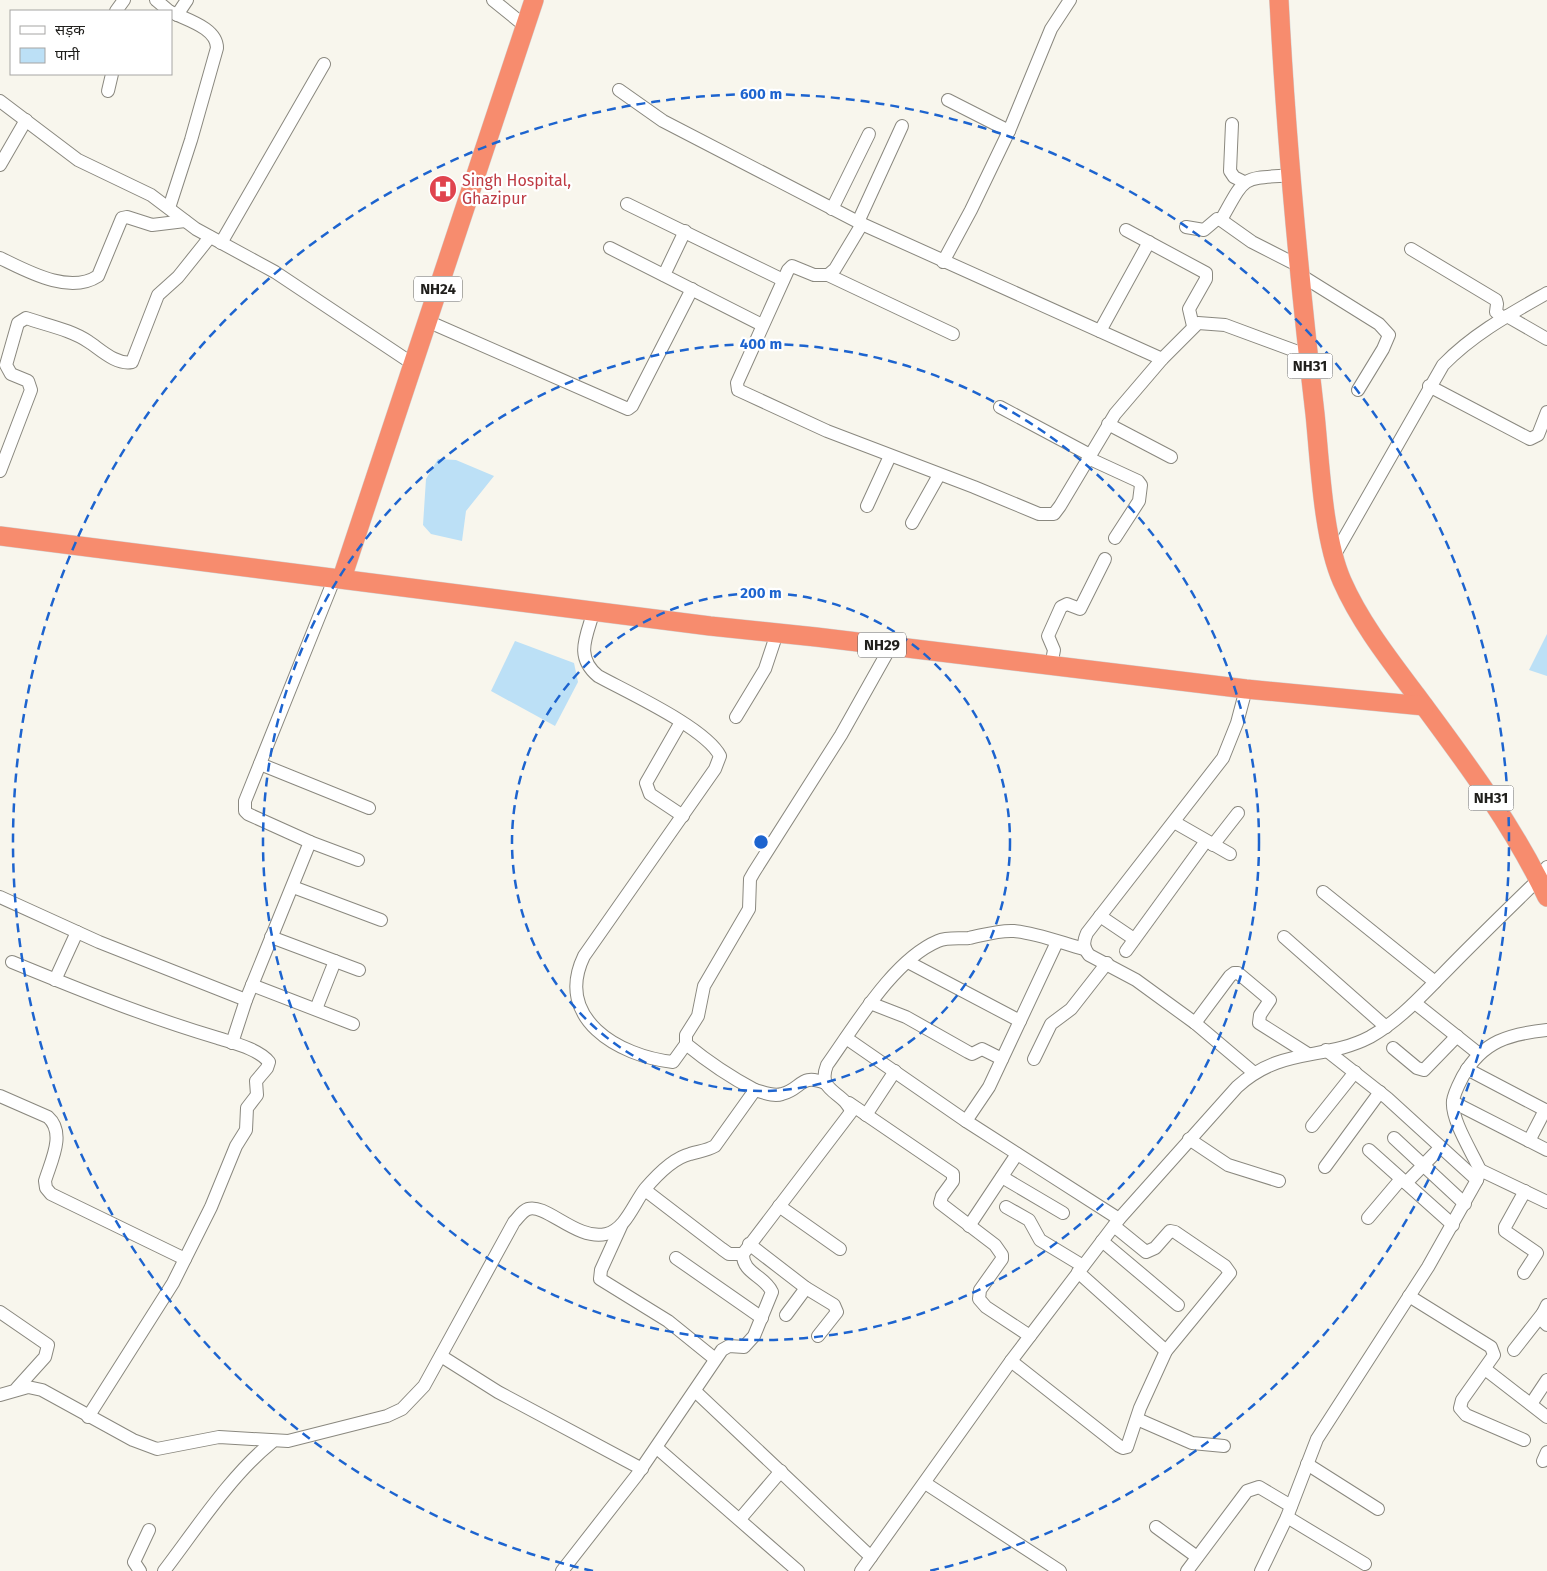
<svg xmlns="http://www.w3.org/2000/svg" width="1547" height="1571" font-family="'Fira Sans','Noto Sans Devanagari',sans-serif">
  <rect width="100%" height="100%" fill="#f8f6ed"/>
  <g fill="#bce0f6">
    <path d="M 438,459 L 456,460 L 494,476 L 466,511 L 462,541 L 431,534 L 423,525 L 426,479 Z"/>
    <path d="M 1547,634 L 1547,676 L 1529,670 Z"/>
    <path d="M 515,641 L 574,663 L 578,682 L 555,726 L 491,691 Z"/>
  </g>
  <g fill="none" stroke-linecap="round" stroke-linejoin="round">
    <defs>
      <g id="minor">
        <path d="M 156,0 L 169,11"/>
        <path d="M 493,0 L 525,26"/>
        <path d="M 116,11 L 124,0"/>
        <path d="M 177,15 L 187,0"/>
        <path d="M 619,90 L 663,121 L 862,224 L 1162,359"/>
        <path d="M 108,91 L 112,74"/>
        <path d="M 948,100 L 1009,131"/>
        <path d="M 0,101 L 78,160 L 151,195 L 196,229 L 275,272 L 413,364"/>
        <path d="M 1232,124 L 1230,171 L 1234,177 L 1244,182"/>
        <path d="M 0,165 L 26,120"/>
        <path d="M 627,204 L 783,280"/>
        <path d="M 169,208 L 191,140 L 217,48 C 217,28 187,20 171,12"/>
        <path d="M 832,209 L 869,134"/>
        <path d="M 1221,220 C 1247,174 1240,179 1292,175"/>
        <path d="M 858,222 L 902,126"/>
        <path d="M 862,224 L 835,269 L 828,275 L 814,275 L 792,266 L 788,270 L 737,383 L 738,390 L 827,431 L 974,487 L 1039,514 L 1054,514 L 1060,506 L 1115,414 L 1162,359 L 1198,323 L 1225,325 L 1309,356"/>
        <path d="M 1186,227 L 1204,230 L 1217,219 L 1221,220 L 1252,242 L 1301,267"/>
        <path d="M 1126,230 L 1206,273 L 1206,279 L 1189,309 L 1193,326"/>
        <path d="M 221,243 L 324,64"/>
        <path d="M 610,248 L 762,325"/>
        <path d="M 1411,249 L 1496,300 L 1497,304 L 1496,312 L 1503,318"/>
        <path d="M 0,258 C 27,271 69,295 98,276 L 122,218 L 127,217 L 152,225 L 185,221"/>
        <path d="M 943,262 L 971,210 L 1009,131 L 1051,29 L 1070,0"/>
        <path d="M 664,275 L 685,231"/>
        <path d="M 828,275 L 953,334"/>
        <path d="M 1302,276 L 1379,324 L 1389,335 L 1383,349 L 1358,390"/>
        <path d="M 1507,316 L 1547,339"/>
        <path d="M 427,321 L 628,409 L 632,406 L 692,289"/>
        <path d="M 1100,331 L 1149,242"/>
        <path d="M 1429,386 L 1530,439 L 1538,435 L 1547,412"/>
        <path d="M 1000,407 L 1090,455"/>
        <path d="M 1108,424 L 1171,457"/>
        <path d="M 1088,458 L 1138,481 L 1141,485 L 1139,501 L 1115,538"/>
        <path d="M 0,471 L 31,390 L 28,381 L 11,374 L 6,365 L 18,323 L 26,318 C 46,325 72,330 89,342 C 101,350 116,365 132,362 L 158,295 L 178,277 L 210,237"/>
        <path d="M 867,506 L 890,456"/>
        <path d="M 912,523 L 939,475"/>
        <path d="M 1334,556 L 1443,365 C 1473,334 1510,314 1547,293"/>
        <path d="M 594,610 C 587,636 574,656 598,676 C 627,692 706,728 720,756 L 715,769 L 584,956 C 554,1018 618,1056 673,1062 L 686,1044"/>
        <path d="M 1051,666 L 1054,650 L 1048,636 L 1061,607 L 1067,604 L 1080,609 L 1105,559"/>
        <path d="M 1246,689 L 1237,723 L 1223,758 L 1087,933 C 1083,942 1083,947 1089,955 L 1136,980 L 1195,1023 L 1253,1072"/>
        <path d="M 736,717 L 765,669 L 777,633"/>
        <path d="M 681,722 L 646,783 L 650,794 L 683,816"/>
        <path d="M 260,764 L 369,808"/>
        <path d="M 1174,822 L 1230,854"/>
        <path d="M 310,842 L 358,860"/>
        <path d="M 1213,845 L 1238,813"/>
        <path d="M 293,887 L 381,920"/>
        <path d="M 1323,892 L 1435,982"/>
        <path d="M 0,897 L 99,942 L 246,1000"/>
        <path d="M 1100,916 L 1134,939"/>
        <path d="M 271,937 L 359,970"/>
        <path d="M 1284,937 L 1386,1027"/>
        <path d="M 1126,951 L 1206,841"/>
        <path d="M 12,962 C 80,990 147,1017 218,1038 C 233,1043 259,1049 269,1062 L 267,1068 L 256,1081 L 257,1095 L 247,1108 L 246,1130 L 236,1146 L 211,1207 L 173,1283 L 88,1417"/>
        <path d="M 908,962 L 1020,1021"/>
        <path d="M 55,980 L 77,932"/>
        <path d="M 252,985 L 353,1024"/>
        <path d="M 870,1003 L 906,1017 L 968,1052 L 972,1054 L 982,1049 L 1002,1059"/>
        <path d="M 1415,1003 L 1479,1054"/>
        <path d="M 316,1009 L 335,961"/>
        <path d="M 1195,1023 L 1230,976 L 1234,973 L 1238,973 L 1270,1000 L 1260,1015 L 1259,1023 L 1308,1054"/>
        <path d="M 846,1038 L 966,1121 L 1119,1219"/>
        <path d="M 232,1043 L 246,1000 L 310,842 L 248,814 L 245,811 L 245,801 L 335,577"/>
        <path d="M 1393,1048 L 1417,1068 L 1424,1070 L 1457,1036"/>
        <path d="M 1326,1050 L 1387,1098 L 1477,1180"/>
        <path d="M 1034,1059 L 1051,1024 L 1071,1009 L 1107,963"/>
        <path d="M 1467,1069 L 1547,1111"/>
        <path d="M 755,1090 C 730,1077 708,1062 686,1044 L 686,1035 L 698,1016 L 704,986 L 749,909 L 750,879 L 754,872 L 841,735 L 891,646"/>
        <path d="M 0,1096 L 48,1117 C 66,1133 51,1161 45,1181 L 46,1188 L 51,1194 L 185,1259"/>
        <path d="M 1453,1102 L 1547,1150"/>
        <path d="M 849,1103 L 953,1174 L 953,1181 L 942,1196 L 940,1203 L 995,1245 L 1002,1255 L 1002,1259 L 980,1290 L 979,1299 L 986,1307 L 1030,1336"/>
        <path d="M 866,1115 L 895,1071"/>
        <path d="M 966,1121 L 989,1087 L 1057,942"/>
        <path d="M 1312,1126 L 1355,1072"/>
        <path d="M 1394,1138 L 1465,1204"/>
        <path d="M 1189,1139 L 1228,1165 L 1279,1181"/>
        <path d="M 1529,1141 L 1545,1110"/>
        <path d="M 1369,1150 L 1453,1225"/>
        <path d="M 1325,1167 L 1380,1092"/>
        <path d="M 1480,1170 L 1547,1202"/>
        <path d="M 1002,1177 L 1063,1213"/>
        <path d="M 1406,1183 L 1440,1148"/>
        <path d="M 645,1190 L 722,1249 L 729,1254 L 743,1254"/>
        <path d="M 779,1206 L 840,1249"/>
        <path d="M 1006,1207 L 1029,1220 L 1040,1240 L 1083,1266"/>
        <path d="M 1368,1218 L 1401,1179"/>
        <path d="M 621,1226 L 601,1270 L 600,1279 L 668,1321 L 715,1359"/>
        <path d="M 969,1226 L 1017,1154"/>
        <path d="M 1102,1241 L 1178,1305"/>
        <path d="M 749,1244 L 806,1288 L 834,1305 L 837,1312 L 818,1336"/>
        <path d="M 676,1258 L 762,1318"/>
        <path d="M 1078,1272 L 1166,1351"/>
        <path d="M 1524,1273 L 1537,1253 L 1505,1231 L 1505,1227 L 1525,1191"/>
        <path d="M 1409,1296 L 1491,1347 L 1494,1355 L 1462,1400 L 1460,1408 L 1466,1415 L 1524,1440"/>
        <path d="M 1547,1305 L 1543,1313 L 1543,1321 L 1547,1325"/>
        <path d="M 0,1312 L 48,1345 L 45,1357 L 17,1388"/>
        <path d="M 786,1315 L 806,1288"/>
        <path d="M 1514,1350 L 1543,1313"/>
        <path d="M 441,1356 L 498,1392 L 642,1469"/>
        <path d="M 1011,1361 L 1119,1446 L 1123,1448 L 1127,1447 L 1140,1408 L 1166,1351 L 1230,1273 L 1225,1266 L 1175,1232 L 1170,1231 L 1155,1248 L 1146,1252 L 1114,1226"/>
        <path d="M 1485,1369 L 1547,1417"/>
        <path d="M 695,1391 L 871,1557"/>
        <path d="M 0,1395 L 28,1387 L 42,1390 L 133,1440 L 157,1449 L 219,1437 L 288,1441 L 387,1416 L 402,1409 L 424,1386 L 514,1222 C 519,1217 522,1211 528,1209 C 546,1203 577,1241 606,1234 C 625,1230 634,1203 645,1189 C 656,1176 673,1158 690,1154 C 699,1151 706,1151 715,1146 L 755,1090 C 763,1092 773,1097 782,1094 C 802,1089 800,1073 825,1083"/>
        <path d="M 1531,1404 L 1547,1380"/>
        <path d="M 1137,1419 L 1192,1443 L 1224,1446"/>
        <path d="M 657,1448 L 798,1571"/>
        <path d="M 1543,1461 L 1547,1452"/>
        <path d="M 1307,1464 L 1378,1509"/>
        <path d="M 925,1483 L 1060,1571"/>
        <path d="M 1287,1517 L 1365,1564"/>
        <path d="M 740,1519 L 781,1471"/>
        <path d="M 1156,1527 L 1197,1557"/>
        <path d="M 140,1571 L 134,1562 L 149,1530"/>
        <path d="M 164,1571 C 196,1529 231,1475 272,1442"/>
        <path d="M 562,1571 L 637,1475 L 722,1350 L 729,1346 L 744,1347 L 754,1336 L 772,1292 C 765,1276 742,1273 743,1254 L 851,1112 C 845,1091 816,1093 827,1065 C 855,1026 893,960 938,941 C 947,937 959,939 969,938 C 984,935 998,930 1014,931 C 1037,933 1062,943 1084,949"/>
        <path d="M 861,1571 L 1011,1361 L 1119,1219 L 1237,1087 C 1282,1046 1324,1061 1370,1037 C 1399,1021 1421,996 1444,973 C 1475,941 1507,910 1539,879 L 1547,867"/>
        <path d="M 1187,1571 L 1247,1491 L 1259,1487 L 1291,1506"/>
        <path d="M 1261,1571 L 1287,1517 L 1317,1439 L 1428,1267 L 1477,1180 L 1480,1170 C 1472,1152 1451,1120 1453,1101 C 1454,1093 1459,1084 1463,1076 C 1483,1041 1509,1034 1547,1030"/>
      </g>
      <g id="highway">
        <path d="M 1279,0 C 1286,138 1299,277 1315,414 C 1320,463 1323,538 1342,581 C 1360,622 1389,659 1416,695 C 1464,760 1512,823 1547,897"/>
        <path d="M 0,536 L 710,626 L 816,637 L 1246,689 L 1424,706"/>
        <path d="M 342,578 L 534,0"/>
      </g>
    </defs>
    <use href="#minor" stroke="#8a887f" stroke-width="14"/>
    <use href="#highway" stroke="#d2d2d2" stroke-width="20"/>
    <use href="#minor" stroke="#fff" stroke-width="12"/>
    <use href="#highway" stroke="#f78c6e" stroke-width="19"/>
  </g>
  <g fill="none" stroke="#1d64cf" stroke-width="2.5" stroke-dasharray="9 6">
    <circle cx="761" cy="842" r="249"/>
    <circle cx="761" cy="842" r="498"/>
    <path d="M593 1571A748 748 0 1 1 929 1571"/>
  </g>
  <defs>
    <symbol id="hospital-disc" viewBox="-11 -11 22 22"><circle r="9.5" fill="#e0444e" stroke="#fff"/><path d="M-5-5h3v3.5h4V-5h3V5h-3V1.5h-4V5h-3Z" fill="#fff"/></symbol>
  </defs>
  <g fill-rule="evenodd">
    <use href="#hospital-disc" x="427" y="173" width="32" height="32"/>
  </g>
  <g text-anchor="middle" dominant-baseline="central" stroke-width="4.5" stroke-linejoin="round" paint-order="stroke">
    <g fill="#fff" stroke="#636260" stroke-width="1">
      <rect x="414" y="276.5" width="48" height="25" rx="4"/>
      <rect x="1287.5" y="353.5" width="45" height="25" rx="4"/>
      <rect x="858" y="632.5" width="48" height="25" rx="4"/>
      <rect x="1468.5" y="785.5" width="45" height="25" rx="4"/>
    </g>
    <g font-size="15" font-weight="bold" fill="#201f1c">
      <text x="438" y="289">NH24</text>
      <text x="1310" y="366">NH31</text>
      <text x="882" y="645">NH29</text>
      <text x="1491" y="798">NH31</text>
    </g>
    <g font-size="16" fill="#be3a42" stroke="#fff" text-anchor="start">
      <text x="462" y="180">Singh Hospital,<tspan x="462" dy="18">Ghazipur</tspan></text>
    </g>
  </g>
  <circle cx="761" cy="842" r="8" fill="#1d64cf" stroke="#fff" stroke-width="2.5"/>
  <g font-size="15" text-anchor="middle" font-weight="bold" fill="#1d64cf" stroke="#fff" stroke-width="4.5" stroke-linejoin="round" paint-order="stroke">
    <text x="761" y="99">600 m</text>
    <text x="761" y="349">400 m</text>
    <text x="761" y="598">200 m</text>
  </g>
  <rect x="10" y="10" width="162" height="65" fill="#ffffff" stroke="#a6a5a4"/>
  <rect x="20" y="26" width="25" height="8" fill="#ffffff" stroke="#a6a5a4"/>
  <text x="55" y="35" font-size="15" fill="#201f1c">सड़क</text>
  <rect x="20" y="48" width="25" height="15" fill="#bce0f6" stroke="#a6a5a4"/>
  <text x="55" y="60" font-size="15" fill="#201f1c">पानी</text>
</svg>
